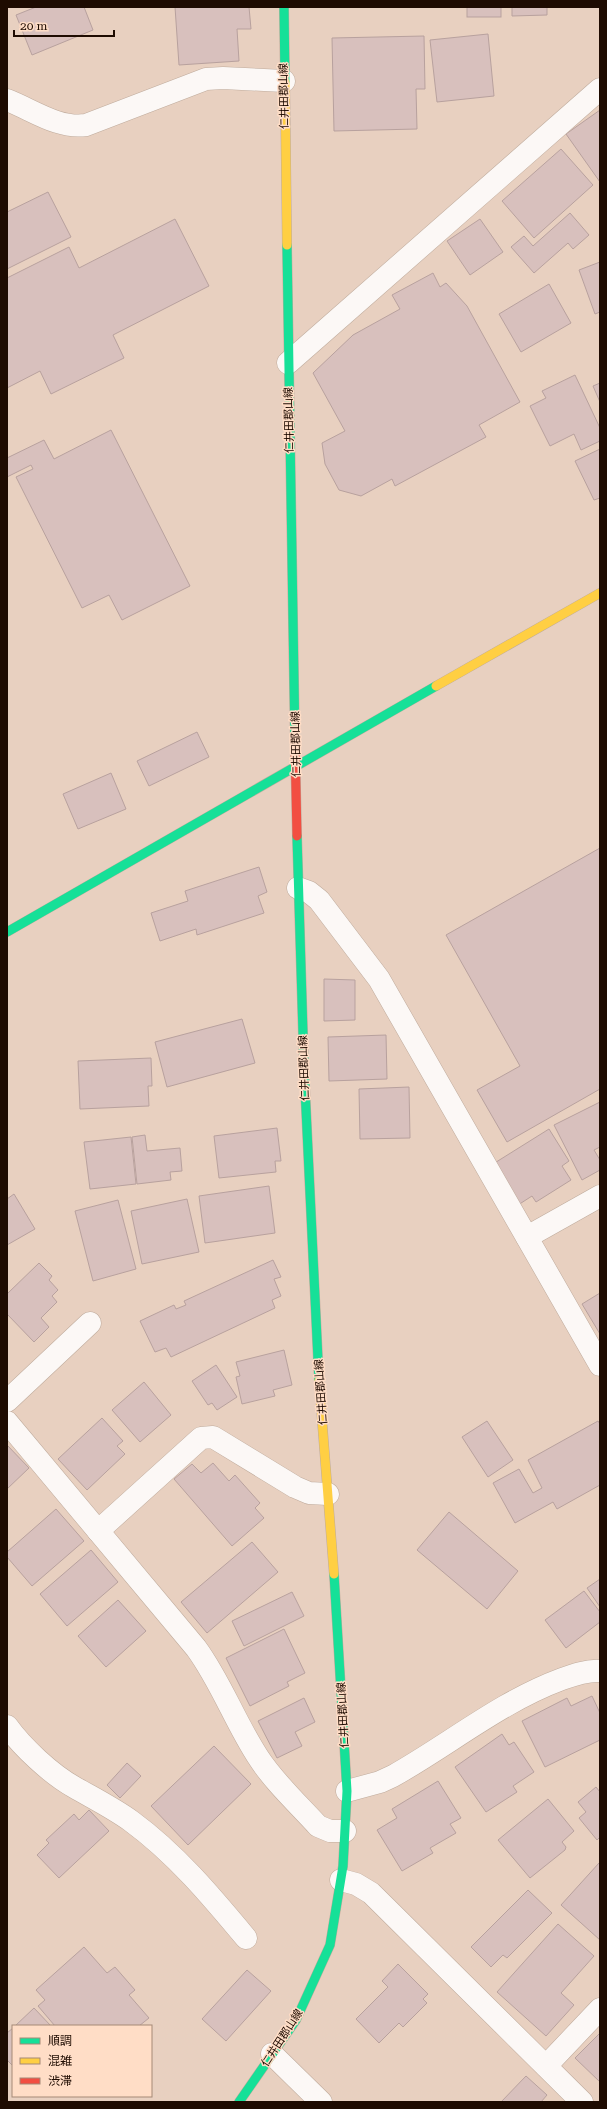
<svg xmlns="http://www.w3.org/2000/svg" width="607" height="2109" font-family="'Roboto Serif','Noto Sans JP',serif">
  <rect width="100%" height="100%" fill="#e8d0c0"/>
  <g fill="#d8c0bd" stroke="#b8a19e">
    <path d="M 36,7 L 84,7 L 93,30 L 32,55 L 16,15 Z"/>
    <path d="M 175,7 L 249,7 L 251,29 L 237,29 L 239,61 L 179,65 Z"/>
    <rect x="467" y="7" width="34" height="10"/>
    <path d="M 512,7 L 547,7 L 547,15 L 512,16 Z"/>
    <path d="M 488,34 L 494,96 L 437,102 L 430,40 Z"/>
    <path d="M 424,36 L 425,89 L 416,89 L 417,129 L 334,131 L 332,38 Z"/>
    <path d="M 600,110 L 600,182 L 566,134 Z"/>
    <path d="M 561,149 L 593,185 L 534,238 L 502,201 Z"/>
    <path d="M 48,192 L 71,237 L 7,269 L 7,212 Z"/>
    <path d="M 570,213 L 589,235 L 573,249 L 568,243 L 534,273 L 511,247 L 524,236 L 533,246 Z"/>
    <path d="M 175,219 L 209,286 L 113,335 L 124,358 L 51,394 L 40,371 L 7,388 L 7,278 L 69,247 L 79,268 Z"/>
    <path d="M 480,219 L 503,252 L 470,275 L 447,241 Z"/>
    <path d="M 600,262 L 600,312 L 595,314 L 579,270 Z"/>
    <path d="M 433,273 L 440,287 L 446,283 L 467,306 L 520,402 L 479,425 L 486,437 L 395,486 L 392,479 L 361,496 L 339,490 L 325,464 L 322,443 L 345,431 L 313,373 L 353,335 L 400,309 L 392,295 Z"/>
    <path d="M 549,284 L 571,323 L 521,352 L 499,314 Z"/>
    <path d="M 575,375 L 600,428 L 600,441 L 581,450 L 574,434 L 550,446 L 530,406 L 546,398 L 542,391 Z"/>
    <path d="M 600,383 L 600,402 L 593,386 Z"/>
    <path d="M 111,430 L 190,586 L 122,620 L 109,595 L 82,608 L 16,477 L 33,469 L 31,465 L 7,477 L 7,458 L 44,440 L 54,459 Z"/>
    <path d="M 600,449 L 600,498 L 594,500 L 575,461 Z"/>
    <path d="M 197,732 L 209,757 L 149,786 L 137,761 Z"/>
    <path d="M 111,773 L 126,809 L 78,829 L 63,794 Z"/>
    <path d="M 600,848 L 600,1089 L 507,1142 L 477,1090 L 520,1066 L 446,935 Z"/>
    <path d="M 259,867 L 267,892 L 258,896 L 264,913 L 197,935 L 196,929 L 160,941 L 151,913 L 188,901 L 185,891 Z"/>
    <path d="M 324,979 L 355,980 L 355,1020 L 324,1021 Z"/>
    <path d="M 242,1019 L 255,1063 L 167,1087 L 155,1042 Z"/>
    <path d="M 386,1035 L 387,1079 L 329,1081 L 328,1037 Z"/>
    <path d="M 151,1058 L 152,1086 L 148,1086 L 149,1106 L 80,1109 L 78,1061 Z"/>
    <path d="M 409,1087 L 410,1138 L 360,1139 L 359,1089 Z"/>
    <path d="M 600,1102 L 600,1147 L 594,1150 L 600,1160 L 600,1170 L 582,1180 L 554,1125 Z"/>
    <path d="M 277,1128 L 281,1161 L 275,1161 L 276,1172 L 219,1178 L 214,1136 Z"/>
    <path d="M 549,1129 L 569,1161 L 562,1166 L 571,1180 L 536,1202 L 532,1196 L 518,1205 L 493,1164 Z"/>
    <path d="M 145,1135 L 147,1151 L 180,1148 L 182,1171 L 170,1172 L 171,1180 L 137,1184 L 132,1137 Z"/>
    <path d="M 131,1137 L 136,1184 L 90,1189 L 84,1142 Z"/>
    <path d="M 269,1186 L 275,1233 L 205,1243 L 199,1196 Z"/>
    <path d="M 14,1194 L 35,1229 L 7,1245 L 7,1199 Z"/>
    <path d="M 187,1199 L 199,1252 L 142,1264 L 131,1211 Z"/>
    <path d="M 118,1200 L 136,1269 L 93,1281 L 75,1211 Z"/>
    <path d="M 273,1260 L 281,1277 L 274,1279 L 281,1296 L 272,1300 L 275,1308 L 171,1357 L 166,1348 L 155,1352 L 140,1321 L 174,1305 L 176,1309 L 186,1305 L 184,1301 Z"/>
    <path d="M 39,1263 L 52,1276 L 49,1280 L 58,1290 L 52,1296 L 57,1302 L 41,1318 L 49,1327 L 34,1342 L 7,1314 L 7,1294 Z"/>
    <path d="M 600,1293 L 600,1334 L 582,1304 Z"/>
    <path d="M 284,1350 L 292,1385 L 273,1390 L 275,1396 L 242,1404 L 236,1377 L 240,1376 L 236,1362 Z"/>
    <path d="M 216,1365 L 237,1397 L 217,1410 L 212,1403 L 208,1405 L 192,1381 Z"/>
    <path d="M 144,1382 L 171,1415 L 140,1442 L 112,1410 Z"/>
    <path d="M 102,1418 L 123,1441 L 117,1446 L 125,1454 L 87,1490 L 58,1459 Z"/>
    <path d="M 487,1421 L 513,1460 L 488,1477 L 462,1437 Z"/>
    <path d="M 598,1421 L 600,1424 L 600,1485 L 557,1509 L 553,1502 L 515,1523 L 493,1483 L 519,1469 L 533,1493 L 542,1488 L 528,1460 Z"/>
    <path d="M 7,1445 L 29,1468 L 7,1489 Z"/>
    <path d="M 213,1463 L 229,1481 L 235,1475 L 260,1503 L 255,1508 L 264,1518 L 232,1546 L 174,1479 L 192,1464 L 201,1473 Z"/>
    <path d="M 56,1509 L 84,1541 L 32,1586 L 7,1557 L 7,1552 Z"/>
    <path d="M 449,1512 L 518,1571 L 487,1609 L 417,1550 Z"/>
    <path d="M 252,1542 L 278,1572 L 207,1633 L 181,1602 Z"/>
    <path d="M 91,1550 L 118,1582 L 67,1626 L 40,1594 Z"/>
    <path d="M 600,1579 L 600,1607 L 587,1588 Z"/>
    <path d="M 584,1591 L 600,1612 L 600,1622 L 566,1648 L 545,1620 Z"/>
    <path d="M 292,1592 L 304,1616 L 244,1646 L 232,1621 Z"/>
    <path d="M 118,1600 L 146,1631 L 106,1667 L 78,1636 Z"/>
    <path d="M 284,1629 L 305,1673 L 287,1682 L 289,1686 L 250,1706 L 226,1658 Z"/>
    <path d="M 592,1696 L 600,1713 L 600,1740 L 545,1767 L 522,1721 L 567,1698 L 571,1706 Z"/>
    <path d="M 304,1698 L 315,1722 L 295,1732 L 302,1746 L 277,1758 L 258,1721 Z"/>
    <path d="M 502,1734 L 509,1745 L 514,1742 L 534,1772 L 513,1786 L 517,1792 L 486,1812 L 455,1767 Z"/>
    <path d="M 214,1746 L 251,1784 L 188,1845 L 151,1806 Z"/>
    <path d="M 127,1763 L 141,1776 L 120,1798 L 107,1785 Z"/>
    <path d="M 438,1781 L 461,1818 L 450,1824 L 456,1833 L 430,1848 L 433,1853 L 402,1871 L 377,1830 L 397,1818 L 392,1809 Z"/>
    <path d="M 596,1787 L 600,1792 L 600,1837 L 597,1840 L 579,1818 L 586,1812 L 578,1802 Z"/>
    <path d="M 548,1799 L 574,1831 L 562,1842 L 566,1847 L 565,1850 L 530,1878 L 498,1840 Z"/>
    <path d="M 89,1810 L 109,1831 L 59,1878 L 37,1855 L 49,1843 L 46,1840 L 74,1814 L 79,1820 Z"/>
    <path d="M 599,1863 L 600,1864 L 600,1940 L 561,1905 Z"/>
    <path d="M 528,1890 L 552,1913 L 507,1958 L 503,1955 L 491,1967 L 471,1947 Z"/>
    <path d="M 558,1924 L 594,1956 L 561,1993 L 574,2005 L 546,2036 L 497,1992 Z"/>
    <path d="M 84,1947 L 107,1973 L 115,1967 L 135,1990 L 129,1995 L 149,2018 L 139,2026 L 55,2026 L 38,2006 L 45,2000 L 36,1990 Z"/>
    <path d="M 398,1964 L 428,1994 L 423,1999 L 427,2003 L 403,2027 L 399,2023 L 379,2043 L 356,2019 L 388,1987 L 382,1981 Z"/>
    <path d="M 247,1970 L 271,1991 L 226,2041 L 202,2019 Z"/>
    <path d="M 34,2008 L 51,2026 L 15,2026 Z"/>
    <path d="M 13,2028 L 13,2066 L 7,2060 L 7,2033 Z"/>
    <path d="M 600,2033 L 600,2082 L 575,2058 Z"/>
    <path d="M 526,2076 L 547,2095 L 541,2102 L 501,2102 Z"/>
  </g>
  <g fill="none" stroke-linecap="round" stroke-linejoin="round">
    <defs>
      <g id="street">
        <path d="M 7,100 C 33,110 58,129 86,125 L 206,79 L 223,78 L 284,81"/>
        <path d="M 288,363 L 600,89"/>
        <path d="M 298,888 L 309,892 L 319,900 L 379,979 L 600,1365"/>
        <path d="M 527,1237 L 600,1196"/>
        <path d="M 7,1401 L 90,1323"/>
        <path d="M 7,1422 L 196,1648 C 221,1682 235,1722 258,1757 C 274,1782 298,1804 318,1826 L 330,1831 L 345,1831"/>
        <path d="M 98,1531 L 201,1438 L 213,1437 L 295,1487 L 309,1493 L 328,1494"/>
        <path d="M 7,1726 C 22,1747 51,1774 74,1787 C 93,1798 113,1808 131,1821 C 176,1854 211,1896 246,1938"/>
        <path d="M 347,1791 L 380,1782 L 393,1776 C 450,1744 500,1702 562,1679 C 573,1675 587,1670 600,1671"/>
        <path d="M 341,1880 L 356,1884 L 371,1893 L 582,2102"/>
        <path d="M 272,2054 L 321,2102"/>
        <path d="M 546,2066 L 600,2009"/>
      </g>
      <g id="fast">
        <path d="M 284,7 L 285,82"/>
        <path d="M 287,245 L 295,744"/>
        <path d="M 297,836 L 304,1067 L 319,1381"/>
        <path d="M 7,932 L 436,686"/>
        <path d="M 239,2102 L 296,2020 L 330,1945 L 343,1866 L 347,1791 L 334,1574"/>
      </g>
      <g id="slow">
        <path d="M 285,82 L 287,245"/>
        <path d="M 436,686 L 600,593"/>
        <path d="M 319,1381 L 334,1574"/>
      </g>
      <path id="jam" d="M 295,744 L 297,836"/>
    </defs>
    <use href="#street" stroke="#bfab9c" stroke-width="23"/>
    <use href="#fast" stroke="#bfab9c" stroke-width="10"/>
    <use href="#slow" stroke="#bfab9c" stroke-width="10"/>
    <use href="#jam" stroke="#bfab9c" stroke-width="10"/>
    <use href="#street" stroke="#fcf8f6" stroke-width="22"/>
    <use href="#fast" stroke="#16e098" stroke-width="9"/>
    <use href="#slow" stroke="#ffcf43" stroke-width="9"/>
    <use href="#jam" stroke="#f24e42" stroke-width="9"/>
  </g>
  <g text-anchor="middle" dominant-baseline="central" stroke-width="3" stroke-linejoin="round" paint-order="stroke">
    <g font-size="11" fill="#1e0b01" stroke="#ffddc6">
      <text transform="translate(284 96) rotate(-91)">仁井田郡山線</text>
      <text transform="translate(289 420) rotate(-91)">仁井田郡山線</text>
      <text transform="translate(296 744) rotate(-91)">仁井田郡山線</text>
      <text transform="translate(304 1068) rotate(-92)">仁井田郡山線</text>
      <text transform="translate(321 1392) rotate(-94)">仁井田郡山線</text>
      <text transform="translate(343 1715) rotate(-93)">仁井田郡山線</text>
      <text transform="translate(282 2038) rotate(-57)">仁井田郡山線</text>
    </g>
  </g>
  <rect width="607" height="2109" fill="none" stroke="#1e0b01" stroke-width="16"/>
  <rect x="12" y="2025" width="140" height="72" fill="#ffddc6" stroke="#a58977"/>
  <rect x="20" y="2038" width="20" height="6" fill="#16e098" stroke="#a58977"/>
  <text x="48" y="2045" font-size="12" fill="#1e0b01">順調</text>
  <rect x="20" y="2058" width="20" height="6" fill="#ffcf43" stroke="#a58977"/>
  <text x="48" y="2065" font-size="12" fill="#1e0b01">混雑</text>
  <rect x="20" y="2078" width="20" height="6" fill="#f24e42" stroke="#a58977"/>
  <text x="48" y="2085" font-size="12" fill="#1e0b01">渋滞</text>
  <path d="M14 30v6h100v-6" fill="none" stroke="#1e0b01" stroke-width="2"/>
  <text x="20" y="30" font-size="12" fill="#1e0b01" stroke="#ffddc6" stroke-width="3" paint-order="stroke">20 m</text>
</svg>
